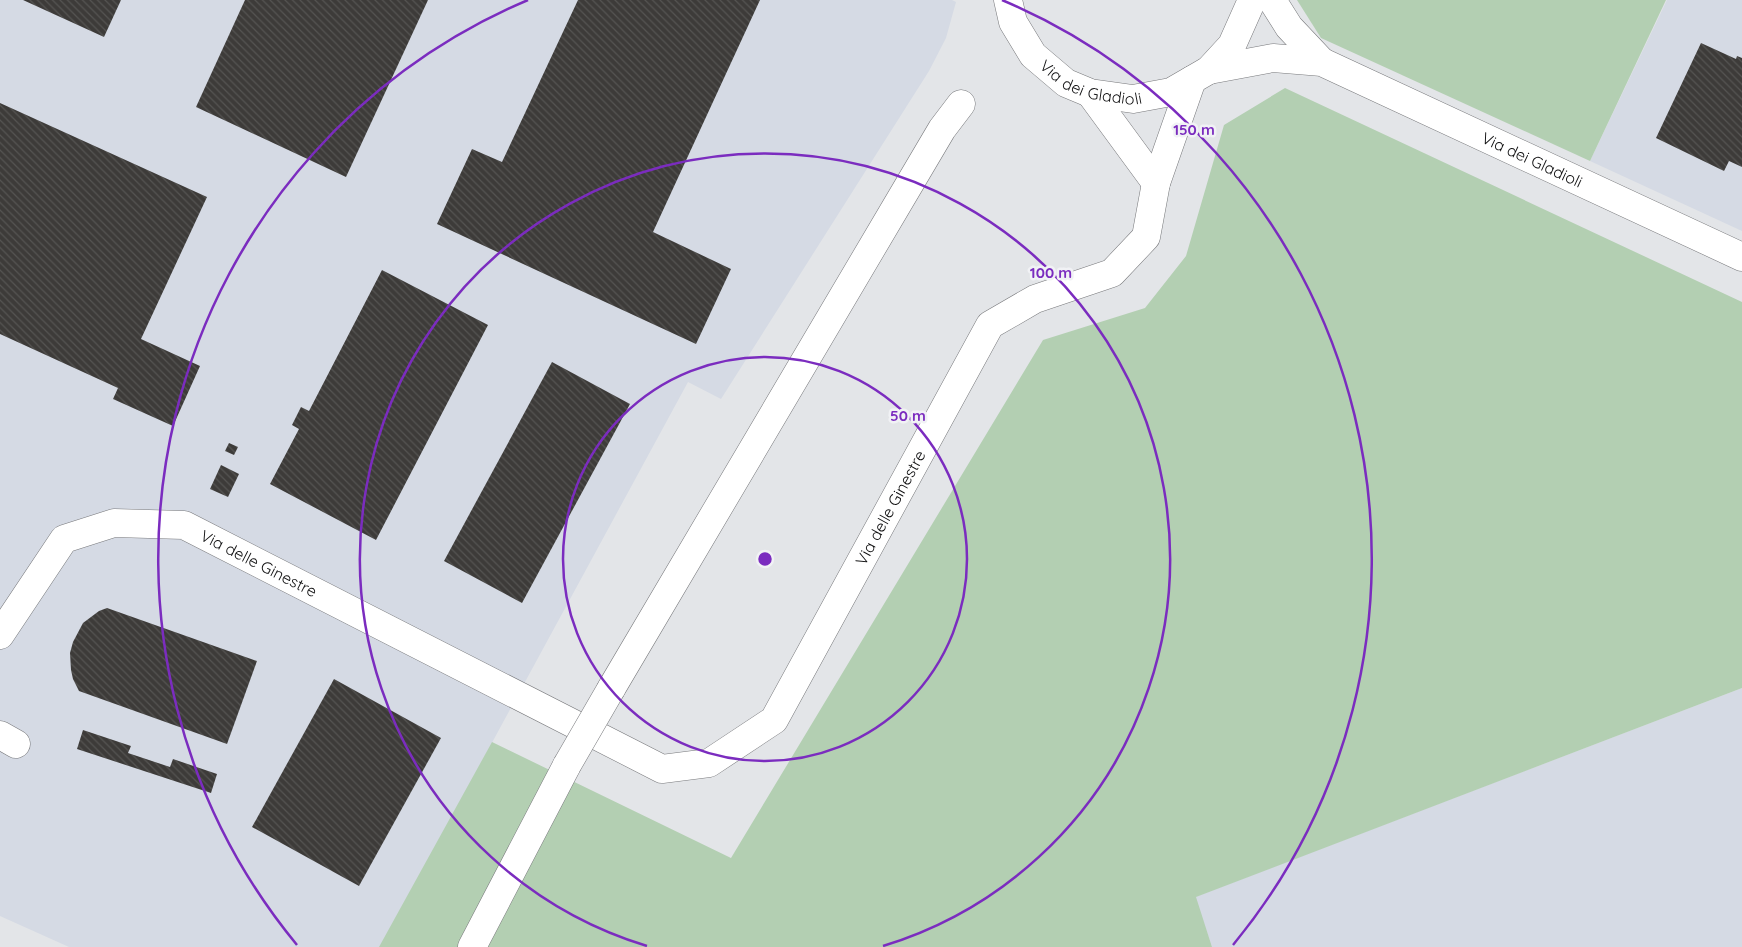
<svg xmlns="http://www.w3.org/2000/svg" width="1742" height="947" font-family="Quicksand,sans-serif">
  <defs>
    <pattern id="building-back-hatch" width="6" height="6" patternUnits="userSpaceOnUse" patternTransform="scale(1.25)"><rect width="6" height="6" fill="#3d3b39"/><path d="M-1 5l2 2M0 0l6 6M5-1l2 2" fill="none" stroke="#555452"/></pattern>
  </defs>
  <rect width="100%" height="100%" fill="#e3e5e8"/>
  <g fill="#d5dae4">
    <path d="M 0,0 L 952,0 L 956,2 L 946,38 L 929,71 L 721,399 L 688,382 L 381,947 L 69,947 L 0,916 Z"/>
    <path d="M 1667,0 L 1742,0 L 1742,231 L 1590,161 Z"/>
    <path d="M 1742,688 L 1742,947 L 1212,947 L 1195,897 Z"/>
  </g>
  <g fill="#b3cfb2">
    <path d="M 1297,0 L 1666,0 L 1590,161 L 1321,38 Z"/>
    <path d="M 1285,88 L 1742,302 L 1742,688 L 1196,897 L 1212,947 L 379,947 L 492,742 L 731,858 L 1043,340 L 1145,308 L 1186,256 L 1224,125 Z"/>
  </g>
  <g fill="url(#building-back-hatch)">
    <path d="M 23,0 L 121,0 L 104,37 Z"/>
    <path d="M 245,0 L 428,0 L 346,177 L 196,107 Z"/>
    <path d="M 578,0 L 760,0 L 653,232 L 731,269 L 696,344 L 437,224 L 472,149 L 502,162 Z"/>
    <path d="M 1701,43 L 1736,59 L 1737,56 L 1742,58 L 1742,167 L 1729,161 L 1724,171 L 1656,138 Z"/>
    <path d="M 0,103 L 207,197 L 141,339 L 200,366 L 173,426 L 113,399 L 118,388 L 0,334 Z"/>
    <path d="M 382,270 L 488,325 L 376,540 L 270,484 L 299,429 L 292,425 L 301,407 L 309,411 Z"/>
    <path d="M 552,362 L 630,404 L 522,603 L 444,561 Z"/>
    <path d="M 229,443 L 238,447 L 234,455 L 225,451 Z"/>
    <path d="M 221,465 L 239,474 L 228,497 L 210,489 Z"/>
    <path d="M 107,608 L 257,661 L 227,744 L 79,691 L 73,679 L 71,670 L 70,653 L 73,642 L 83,623 L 99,611 Z"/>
    <path d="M 334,679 L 441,738 L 359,886 L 252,827 Z"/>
    <path d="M 83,730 L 131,746 L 128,753 L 170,767 L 173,759 L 217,774 L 211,793 L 77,749 Z"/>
  </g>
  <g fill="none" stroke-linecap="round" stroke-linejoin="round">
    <defs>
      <g id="minor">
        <path id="s1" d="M 1008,0 L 1013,22 L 1033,55 L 1066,83 L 1090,93 L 1133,99 L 1171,92 L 1209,70 L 1232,45 L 1252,0"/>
        <path d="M 1272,0 L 1289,27 L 1322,62"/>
        <path id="s2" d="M 1209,70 L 1273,58 L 1322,62 L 1742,257"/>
        <path d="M 1090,93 L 1156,183"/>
        <path id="s3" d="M 0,635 L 64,539 L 114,523 L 184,525 L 662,769 L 709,763 L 774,720 L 990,325 L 1035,299 L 1112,273 L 1146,237 L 1156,183 L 1192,80"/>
        <path d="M 611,689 L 942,129 L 961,104"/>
        <path d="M 0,735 L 16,744"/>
        <path d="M 472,947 L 567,765"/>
      </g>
    </defs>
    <use href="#minor" stroke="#78797c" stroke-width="29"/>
    <use href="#minor" stroke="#fff" stroke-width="28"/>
    <defs>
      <path id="minor-bridge" d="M 567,765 L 611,689"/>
    </defs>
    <use href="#minor-bridge" stroke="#78797c" stroke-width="29" stroke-linecap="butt"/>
    <use href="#minor-bridge" stroke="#fff" stroke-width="28"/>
  </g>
  <g fill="none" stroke="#7b2cbf" stroke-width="2.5">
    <circle cx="765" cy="559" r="202"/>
    <path d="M647 946A405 405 0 1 1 883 946"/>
    <path d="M297 945A607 607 0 0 1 528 0M1002 0A607 607 0 0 1 1233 945"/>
  </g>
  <g text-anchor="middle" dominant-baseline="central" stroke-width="5" stroke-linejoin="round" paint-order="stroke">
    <g font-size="16" fill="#101011" stroke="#f1f2f5">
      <text stroke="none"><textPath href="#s1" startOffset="128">Via dei Gladioli</textPath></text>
      <text stroke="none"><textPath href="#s2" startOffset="346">Via dei Gladioli</textPath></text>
      <text stroke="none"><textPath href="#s3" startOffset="1142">Via delle Ginestre</textPath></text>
      <text stroke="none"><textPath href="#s3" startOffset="322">Via delle Ginestre</textPath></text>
    </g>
  </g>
  <circle cx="765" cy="559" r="8" fill="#7b2cbf" stroke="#f1f2f5" stroke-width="2.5"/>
  <g font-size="15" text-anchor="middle" font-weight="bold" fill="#7b2cbf" stroke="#f1f2f5" stroke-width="5" stroke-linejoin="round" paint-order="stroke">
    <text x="1194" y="135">150 m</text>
    <text x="1051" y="278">100 m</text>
    <text x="908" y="421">50 m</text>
  </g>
</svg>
